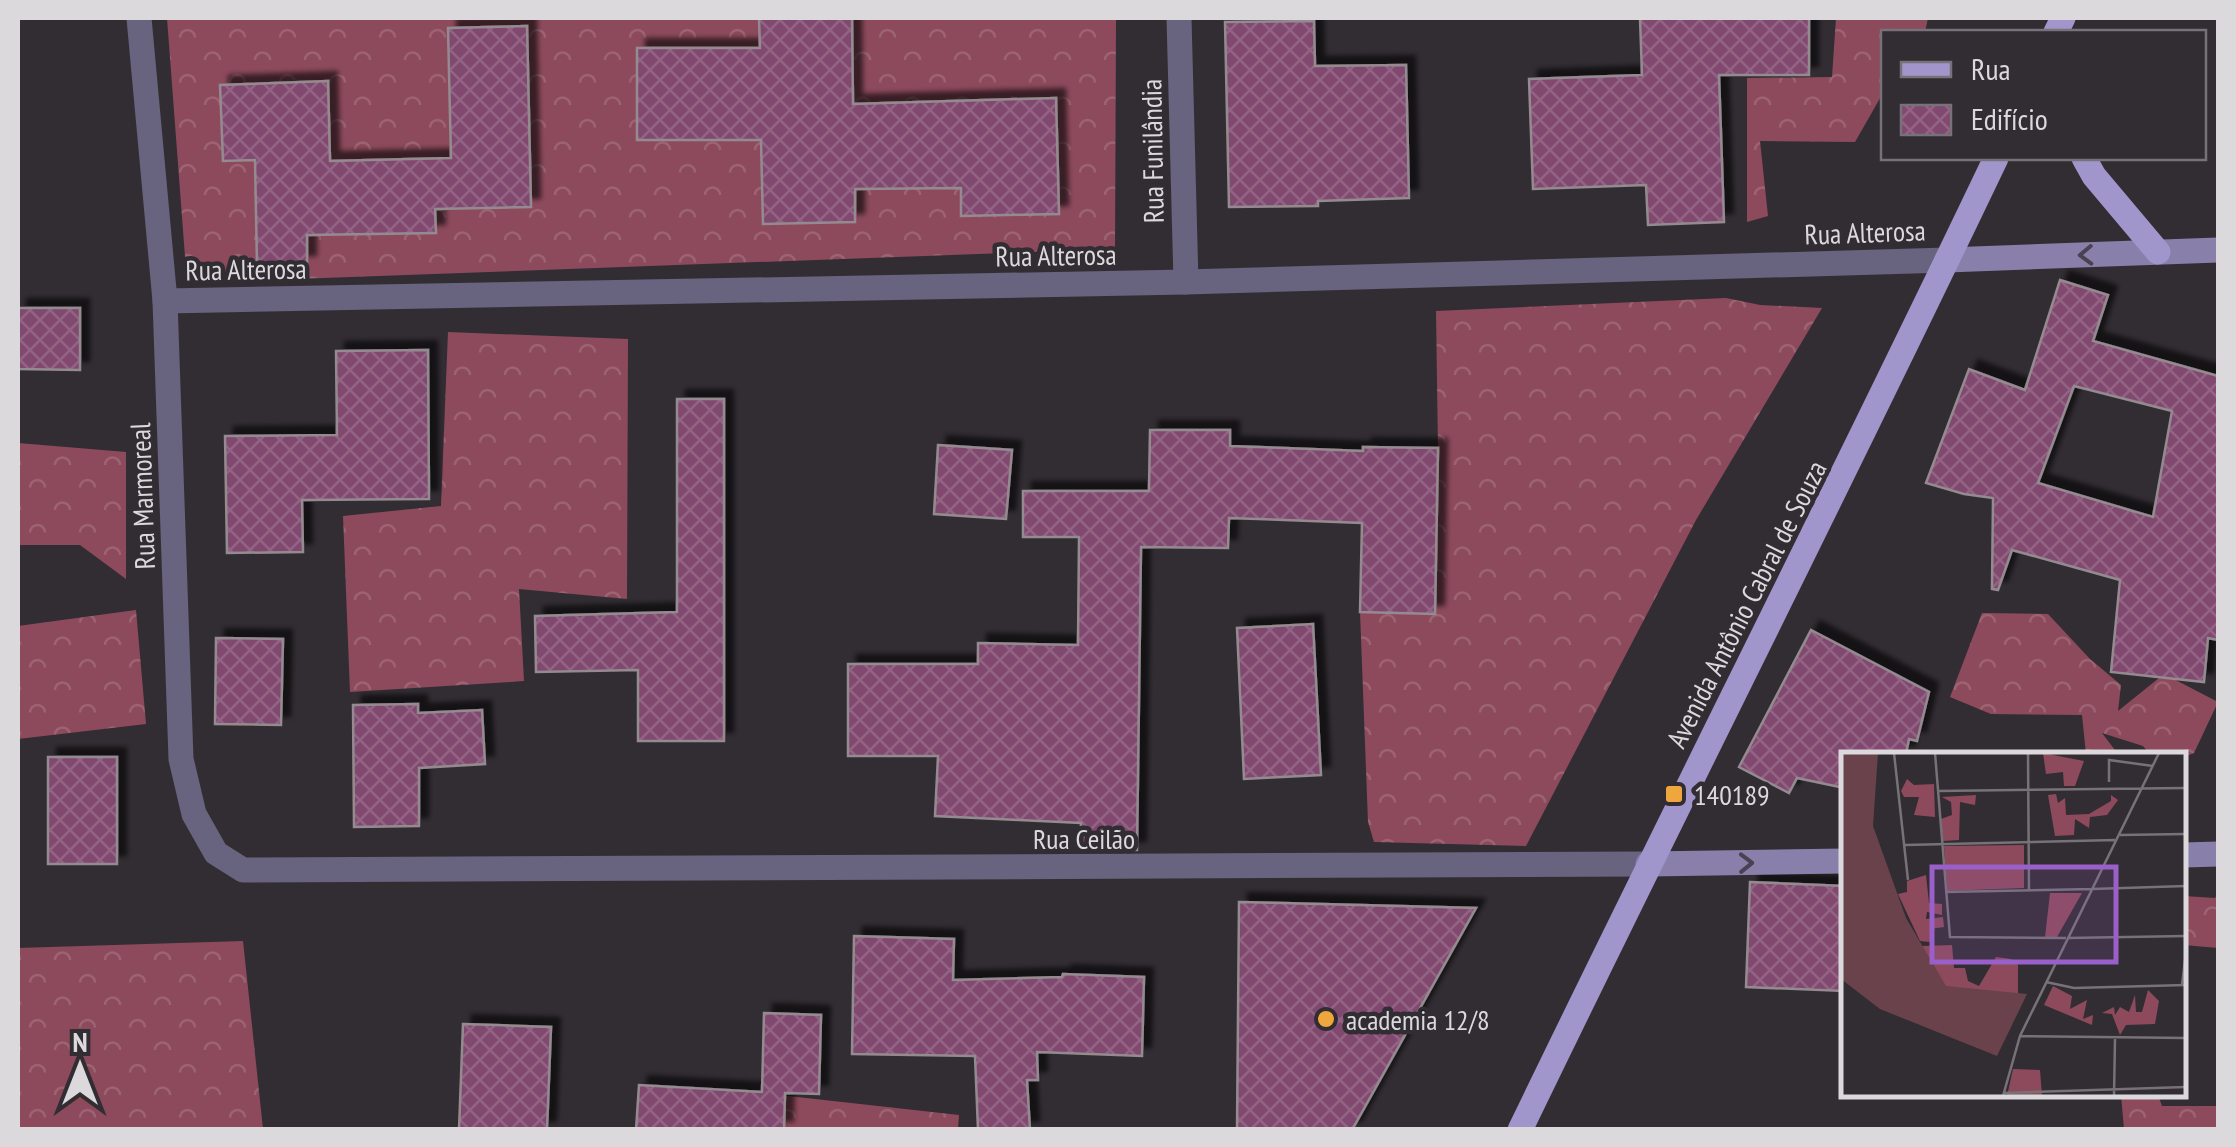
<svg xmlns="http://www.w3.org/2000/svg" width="2236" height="1147" font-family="'PT Sans Narrow',sans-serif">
  <defs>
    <pattern id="forest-crowns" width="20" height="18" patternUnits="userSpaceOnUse" patternTransform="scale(2.5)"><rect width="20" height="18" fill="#8d4a5c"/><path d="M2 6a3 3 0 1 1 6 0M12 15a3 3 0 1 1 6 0" fill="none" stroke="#9c6473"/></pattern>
    <pattern id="building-cross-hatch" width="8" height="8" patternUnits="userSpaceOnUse" patternTransform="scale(2.5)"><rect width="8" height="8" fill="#81496f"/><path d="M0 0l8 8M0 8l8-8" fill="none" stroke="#926383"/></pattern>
    <filter id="shadow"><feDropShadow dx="9" dy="-9" stdDeviation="2.5" flood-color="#0009"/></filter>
  </defs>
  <rect width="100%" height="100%" fill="#322d33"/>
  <g fill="url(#forest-crowns)">
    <path d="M 167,18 L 1116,18 L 1115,249 L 187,283 Z"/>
    <path d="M 1836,18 L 1928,18 L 1925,32 L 1884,32 L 1883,93 L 1855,142 L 1760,141 L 1768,216 L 1747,222 L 1747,78 L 1832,77 Z"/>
    <path d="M 1726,298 L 1760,305 L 1822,308 L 1696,520 L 1526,846 L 1374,842 L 1368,822 L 1360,612 L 1435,613 L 1438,449 L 1436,311 Z"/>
    <path d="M 448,332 L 628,339 L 627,599 L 519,589 L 524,681 L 350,692 L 343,516 L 441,506 Z"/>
    <path d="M 18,443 L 126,452 L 126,579 L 80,545 L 18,545 Z"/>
    <path d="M 136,610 L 146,724 L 18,739 L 18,626 Z"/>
    <path d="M 1982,613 L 2048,614 L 2090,659 L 2121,685 L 2118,711 L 2164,674 L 2218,702 L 2194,753 L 2184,757 L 2184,754 L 2150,754 L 2143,746 L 2102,733 L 2118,754 L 2086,754 L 2082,715 L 1991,714 L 1950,697 Z"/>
    <path d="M 2218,893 L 2218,948 L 2184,945 L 2184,896 L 2215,898 Z"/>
    <path d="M 243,941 L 263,1129 L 18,1129 L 18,948 Z"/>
    <path d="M 779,1095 L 959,1115 L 958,1129 L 764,1130 Z"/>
    <path d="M 2121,1095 L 2158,1095 L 2162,1106 L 2218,1106 L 2218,1129 L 2124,1129 Z"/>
  </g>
  <g fill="url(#building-cross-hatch)" stroke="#948b90" stroke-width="2.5" fill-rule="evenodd" filter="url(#shadow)">
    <path d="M 759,18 L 852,18 L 853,104 L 1056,98 L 1059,214 L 961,216 L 961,188 L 855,189 L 855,222 L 763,224 L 761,140 L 637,140 L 637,48 L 760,48 Z"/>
    <path d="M 1640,18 L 1809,18 L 1809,75 L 1719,75 L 1724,222 L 1648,225 L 1646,185 L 1533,189 L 1529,79 L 1642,75 Z"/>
    <path d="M 1314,21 L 1315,66 L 1406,65 L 1409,198 L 1318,201 L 1318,206 L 1229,207 L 1225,22 Z"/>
    <path d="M 527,26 L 531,207 L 435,209 L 436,233 L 307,235 L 307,264 L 257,265 L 255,160 L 223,161 L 220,85 L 328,81 L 330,161 L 451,158 L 448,28 Z"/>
    <path d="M 2060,280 L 2108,295 L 2093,341 L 2218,376 L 2218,640 L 2208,638 L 2204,682 L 2111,672 L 2120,580 L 2012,550 L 1998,590 L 1992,589 L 1993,498 L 1964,494 L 1926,483 L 1969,369 L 2025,390 ZM 2074,386 L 2172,411 L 2153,517 L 2038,483 Z"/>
    <path d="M 18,308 L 80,308 L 80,370 L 18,369 Z"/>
    <path d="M 428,350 L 429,499 L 302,500 L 303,552 L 227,553 L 225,436 L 337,435 L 336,351 Z"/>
    <path d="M 677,399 L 724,399 L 724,741 L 638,741 L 638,670 L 536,672 L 535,616 L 677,612 Z"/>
    <path d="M 1150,430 L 1230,430 L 1230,446 L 1363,451 L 1363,447 L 1438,448 L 1435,614 L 1360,612 L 1362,523 L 1229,518 L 1228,548 L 1141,547 L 1137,850 L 1080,850 L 1081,823 L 935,816 L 938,756 L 848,756 L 848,664 L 978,664 L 978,643 L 1078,645 L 1079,537 L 1023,537 L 1023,491 L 1149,491 Z"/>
    <path d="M 938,445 L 1012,450 L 1006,519 L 934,514 Z"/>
    <path d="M 1313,624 L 1321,775 L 1244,779 L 1237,628 Z"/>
    <path d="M 1811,630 L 1929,692 L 1917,741 L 1909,739 L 1906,754 L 1844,754 L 1844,788 L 1797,778 L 1789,793 L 1739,767 Z"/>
    <path d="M 216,638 L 283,639 L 281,725 L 215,724 Z"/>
    <path d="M 418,704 L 418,713 L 482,710 L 485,764 L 419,768 L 419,826 L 354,827 L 353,705 Z"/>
    <rect x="48" y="757" width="69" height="107"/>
    <path d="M 1750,882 L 1844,886 L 1844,991 L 1746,987 Z"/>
    <path d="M 1239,902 L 1476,908 L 1352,1130 L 1237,1130 Z"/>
    <path d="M 854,936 L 954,939 L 953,980 L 1062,977 L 1063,974 L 1144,977 L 1142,1056 L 1037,1052 L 1038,1080 L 1027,1080 L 1030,1130 L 978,1130 L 975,1056 L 852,1054 Z"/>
    <path d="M 764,1013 L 821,1015 L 819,1094 L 785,1093 L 784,1130 L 636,1130 L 639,1085 L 762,1092 Z"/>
    <path d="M 463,1024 L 551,1027 L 547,1130 L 459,1130 Z"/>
  </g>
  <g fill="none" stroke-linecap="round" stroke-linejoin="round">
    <g stroke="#68637e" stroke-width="25">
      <path d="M 139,18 L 165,301 L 181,759 L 194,814 L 216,853 L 243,870 L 1648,864"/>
      <path d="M 1179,18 L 1186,282"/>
      <path d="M 165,301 L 1186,282 L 1947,260"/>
    </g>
    <g stroke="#8880aa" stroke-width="25">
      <path d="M 1947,260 L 2218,250"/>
      <path d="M 2184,855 L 2218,854"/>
      <path d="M 1648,864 L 1844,861"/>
    </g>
    <g stroke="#a196cc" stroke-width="25">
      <path d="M 2056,32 L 2063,18"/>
      <path d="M 2084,158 L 2094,176 L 2158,252"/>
      <path d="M 1520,1130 C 1677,805 1841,483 1996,158"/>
    </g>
  </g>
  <defs><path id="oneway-chevron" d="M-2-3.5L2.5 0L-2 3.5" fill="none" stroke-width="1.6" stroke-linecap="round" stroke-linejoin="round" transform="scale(2.5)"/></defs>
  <g stroke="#484251">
    <use href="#oneway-chevron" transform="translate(2086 255) rotate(178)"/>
    <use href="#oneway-chevron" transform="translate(1746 863) rotate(-1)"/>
  </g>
  <g fill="#efa73d" stroke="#322d33" stroke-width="4">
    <rect x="1664" y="784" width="20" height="20" rx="5"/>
    <circle cx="1326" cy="1019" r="10"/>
  </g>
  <g text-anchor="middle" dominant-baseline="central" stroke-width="9" stroke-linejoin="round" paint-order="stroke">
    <g font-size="28" fill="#dcd9dd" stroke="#322d33">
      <text transform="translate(1152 151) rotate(-91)">Rua Funilândia</text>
      <text transform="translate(1865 232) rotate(-2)">Rua Alterosa</text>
      <text transform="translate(1056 255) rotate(-1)">Rua Alterosa</text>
      <text transform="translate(246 269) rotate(-1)">Rua Alterosa</text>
      <text transform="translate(142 496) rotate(-92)">Rua Marmoreal</text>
      <text transform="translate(1746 604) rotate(-63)">Avenida Antônio Cabral de Souza</text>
      <text x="1084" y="838">Rua Ceilão</text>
    </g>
    <g font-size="28" fill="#dcd9dd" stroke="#322d33" text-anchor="start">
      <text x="1694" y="794">140189</text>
      <text x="1346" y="1019">academia 12/8</text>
    </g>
  </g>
  <g transform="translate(1841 752)">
    <rect width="345" height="345" fill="#322d33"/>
    <path d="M 202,1 L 243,9 L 234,34 L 223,34 L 222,20 L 205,22 ZM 66,27 L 73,33 L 93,32 L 94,65 L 73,63 L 78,45 L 63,45 L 60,39 ZM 215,42 L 217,51 L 224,46 L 225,63 L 248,62 L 270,49 L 270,43 L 277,48 L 266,63 L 249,65 L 248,76 L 234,67 L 233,83 L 214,84 L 207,43 ZM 135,43 L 134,53 L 119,50 L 118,88 L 102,89 L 100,67 L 111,63 L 110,50 L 101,45 ZM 183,93 L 183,136 L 106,139 L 103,94 ZM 85,123 L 88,151 L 101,152 L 101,163 L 86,160 L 85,167 L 102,165 L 103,175 L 89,177 L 89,190 L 79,189 L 57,142 L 66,140 L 66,129 ZM 209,141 L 241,141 L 216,185 L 204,185 ZM 111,193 L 113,216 L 124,216 L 127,229 L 138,234 L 155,205 L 170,207 L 177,213 L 177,242 L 105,235 L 81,194 ZM 212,234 L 231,244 L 229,257 L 246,248 L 242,267 L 252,263 L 251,273 L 203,253 ZM 307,238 L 318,249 L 314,272 L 285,273 L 279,283 L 271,262 L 261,261 L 273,255 L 274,263 L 279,255 L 288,260 L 294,243 L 295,260 L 301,260 ZM 172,317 L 199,318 L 201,344 L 166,344 Z" fill="#8d4a5c"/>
    <path d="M 0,1 L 37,1 L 32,74 L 65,166 L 105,234 L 186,242 L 156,304 L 39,257 L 0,227 Z" fill="#6a424c"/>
    <path fill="none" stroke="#767277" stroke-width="2.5" d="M 53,1 L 67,128M 94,1 L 109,185 L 225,186M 187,1 L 188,138M 268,30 L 268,8 L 312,14M 96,39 L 345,36M 279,83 L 345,82M 64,93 L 274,88M 251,137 L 345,134M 104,140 L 251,137M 226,186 L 345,184M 205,230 L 233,236 L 345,233M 341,233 L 345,200M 179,284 L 345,286M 163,341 L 345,335M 162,344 L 179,284 L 318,1M 273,344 L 274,287"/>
    <path fill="#9860c8" fill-opacity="0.15" stroke="#9860c8" stroke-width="5" d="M 91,115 L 275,115 L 275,210 L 91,210 Z"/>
    <rect width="345" height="345" fill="none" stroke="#dcd9dd" stroke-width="5"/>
  </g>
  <rect width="2236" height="1147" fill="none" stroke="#dcd9dd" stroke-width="40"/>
  <rect x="1881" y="30" width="325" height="130" fill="#322d33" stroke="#767277" stroke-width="2.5"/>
  <rect x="1901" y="62" width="50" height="15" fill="#a196cc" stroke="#767277" stroke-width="2.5"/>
  <text x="1971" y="80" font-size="30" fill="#dcd9dd">Rua</text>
  <rect x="1901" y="105" width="50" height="30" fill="url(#building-cross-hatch)" stroke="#767277" stroke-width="2.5"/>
  <text x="1971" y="130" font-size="30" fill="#dcd9dd">Edifício</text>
  <g transform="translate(80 1067)" stroke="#322d33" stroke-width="8" paint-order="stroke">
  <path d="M0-8L18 38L0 25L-18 38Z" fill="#dcd9dd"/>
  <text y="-15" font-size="28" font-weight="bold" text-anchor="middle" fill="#dcd9dd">N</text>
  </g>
</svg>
